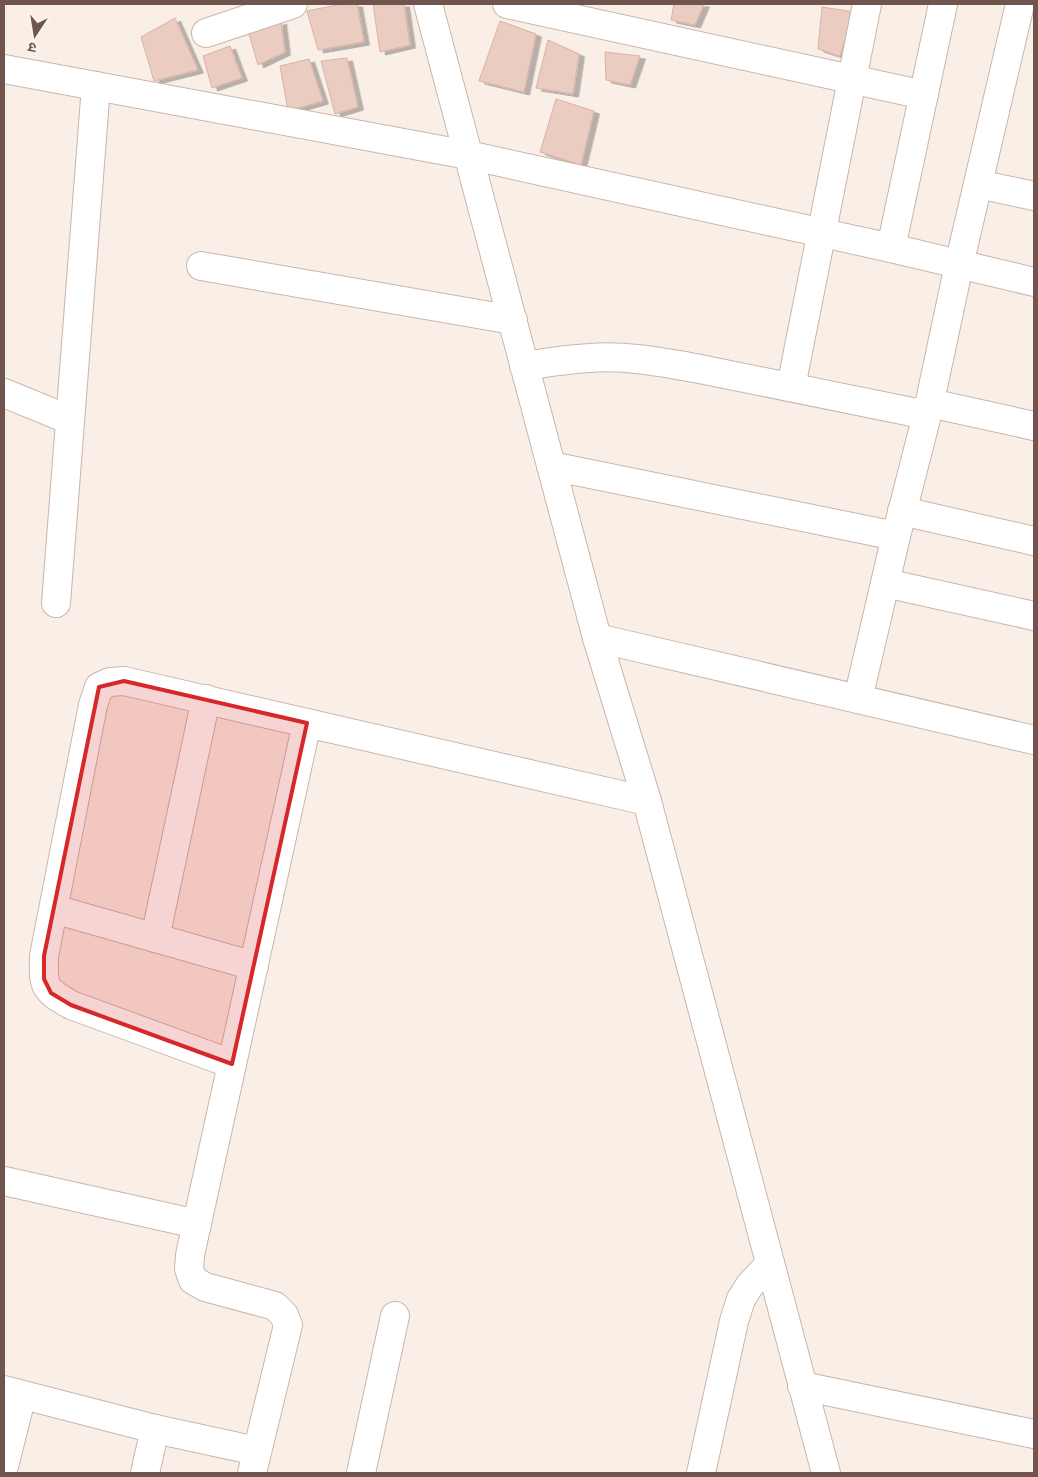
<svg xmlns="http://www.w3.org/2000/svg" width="1038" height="1477" font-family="'Public Sans','Noto Sans Devanagari',sans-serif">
  <defs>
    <filter id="shadow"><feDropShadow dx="5.5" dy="3" stdDeviation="0" flood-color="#0004"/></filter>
  </defs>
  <rect width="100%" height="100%" fill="#f9efe6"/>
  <g fill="#ebccc1" stroke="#dbb1a3" filter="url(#shadow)">
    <path d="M 342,4 L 357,4 L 364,42 L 318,50 L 307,11 Z"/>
    <path d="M 373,4 L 404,4 L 410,45 L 380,52 Z"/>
    <path d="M 674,4 L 704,4 L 695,25 L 671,20 Z"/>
    <path d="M 822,7 L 854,12 L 840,56 L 818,49 Z"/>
    <path d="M 175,18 L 198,70 L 154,81 L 141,37 Z"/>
    <path d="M 281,21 L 285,52 L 258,65 L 249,34 Z"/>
    <path d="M 500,21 L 536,34 L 524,92 L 479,81 Z"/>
    <path d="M 548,40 L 579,54 L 573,94 L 536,88 Z"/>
    <path d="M 230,46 L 242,78 L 212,88 L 203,56 Z"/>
    <path d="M 605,52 L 640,56 L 630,85 L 606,80 Z"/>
    <path d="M 347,58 L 358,107 L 335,114 L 321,61 Z"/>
    <path d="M 309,59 L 323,101 L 288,111 L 280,66 Z"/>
    <path d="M 556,99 L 594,111 L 581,165 L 540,152 Z"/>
  </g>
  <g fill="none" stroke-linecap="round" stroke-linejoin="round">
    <defs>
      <g id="minor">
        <path d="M 428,4 L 597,638 L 647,801 L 826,1473"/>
        <path d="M 507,4 L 924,95"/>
        <path d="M 206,33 L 293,4"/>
        <path d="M 4,69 L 468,155 L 891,248 L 1034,282"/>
        <path d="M 978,184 L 1034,196"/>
        <path d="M 891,248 L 943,4"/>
        <path d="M 201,266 L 513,320"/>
        <path d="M 524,366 C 546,363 568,359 590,358 C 625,355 661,362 695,368 L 927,415"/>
        <path d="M 791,387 L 867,4"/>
        <path d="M 4,393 L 70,420"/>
        <path d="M 930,403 L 1034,426"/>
        <path d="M 551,466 L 896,536"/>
        <path d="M 902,511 L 1034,541"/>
        <path d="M 885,583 L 1034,616"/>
        <path d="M 56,603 L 96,86"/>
        <path d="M 597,638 L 1034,740"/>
        <path d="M 858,699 L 896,536 L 927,415 L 959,265 L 1020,4"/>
        <path d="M 54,909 L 254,966"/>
        <path d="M 155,938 L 206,699"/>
        <path d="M 232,1064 L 71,1005 C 44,989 43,988 44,956 L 93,705 L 99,687 L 110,682 L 124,681 L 647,801"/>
        <path d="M 4,1181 L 197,1224"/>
        <path d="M 802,1386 L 1034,1434"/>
        <path d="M 4,1390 L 155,1429 L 257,1451"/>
        <path d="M 4,1466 L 22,1395"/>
        <path d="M 145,1473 L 155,1429"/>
        <path d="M 252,1473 L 288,1325 L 284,1315 L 275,1306 L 205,1287 L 193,1280 L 189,1269 L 190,1255 L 307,723"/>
        <path d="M 361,1473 L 395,1316"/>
        <path d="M 701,1473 L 734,1321 L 741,1299 L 750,1285 L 770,1264"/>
      </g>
    </defs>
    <use href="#minor" stroke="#c9b6ad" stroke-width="30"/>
    <use href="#minor" stroke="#fff" stroke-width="28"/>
  </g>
  <path fill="#d62828" fill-opacity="0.2" stroke="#d62828" stroke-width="4" stroke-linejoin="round" d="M 124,681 L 307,723 L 232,1064 L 71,1005 L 51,993 L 44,979 L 44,956 L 99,687 Z"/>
  <rect width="1038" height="1477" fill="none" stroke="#6f554e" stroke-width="10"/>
  <g transform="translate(35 35) rotate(192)" stroke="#fcf3eb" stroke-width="4" paint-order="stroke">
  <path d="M0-4L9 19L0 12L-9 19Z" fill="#6f554e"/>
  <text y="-8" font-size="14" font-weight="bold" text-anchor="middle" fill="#6f554e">उ</text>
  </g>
</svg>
